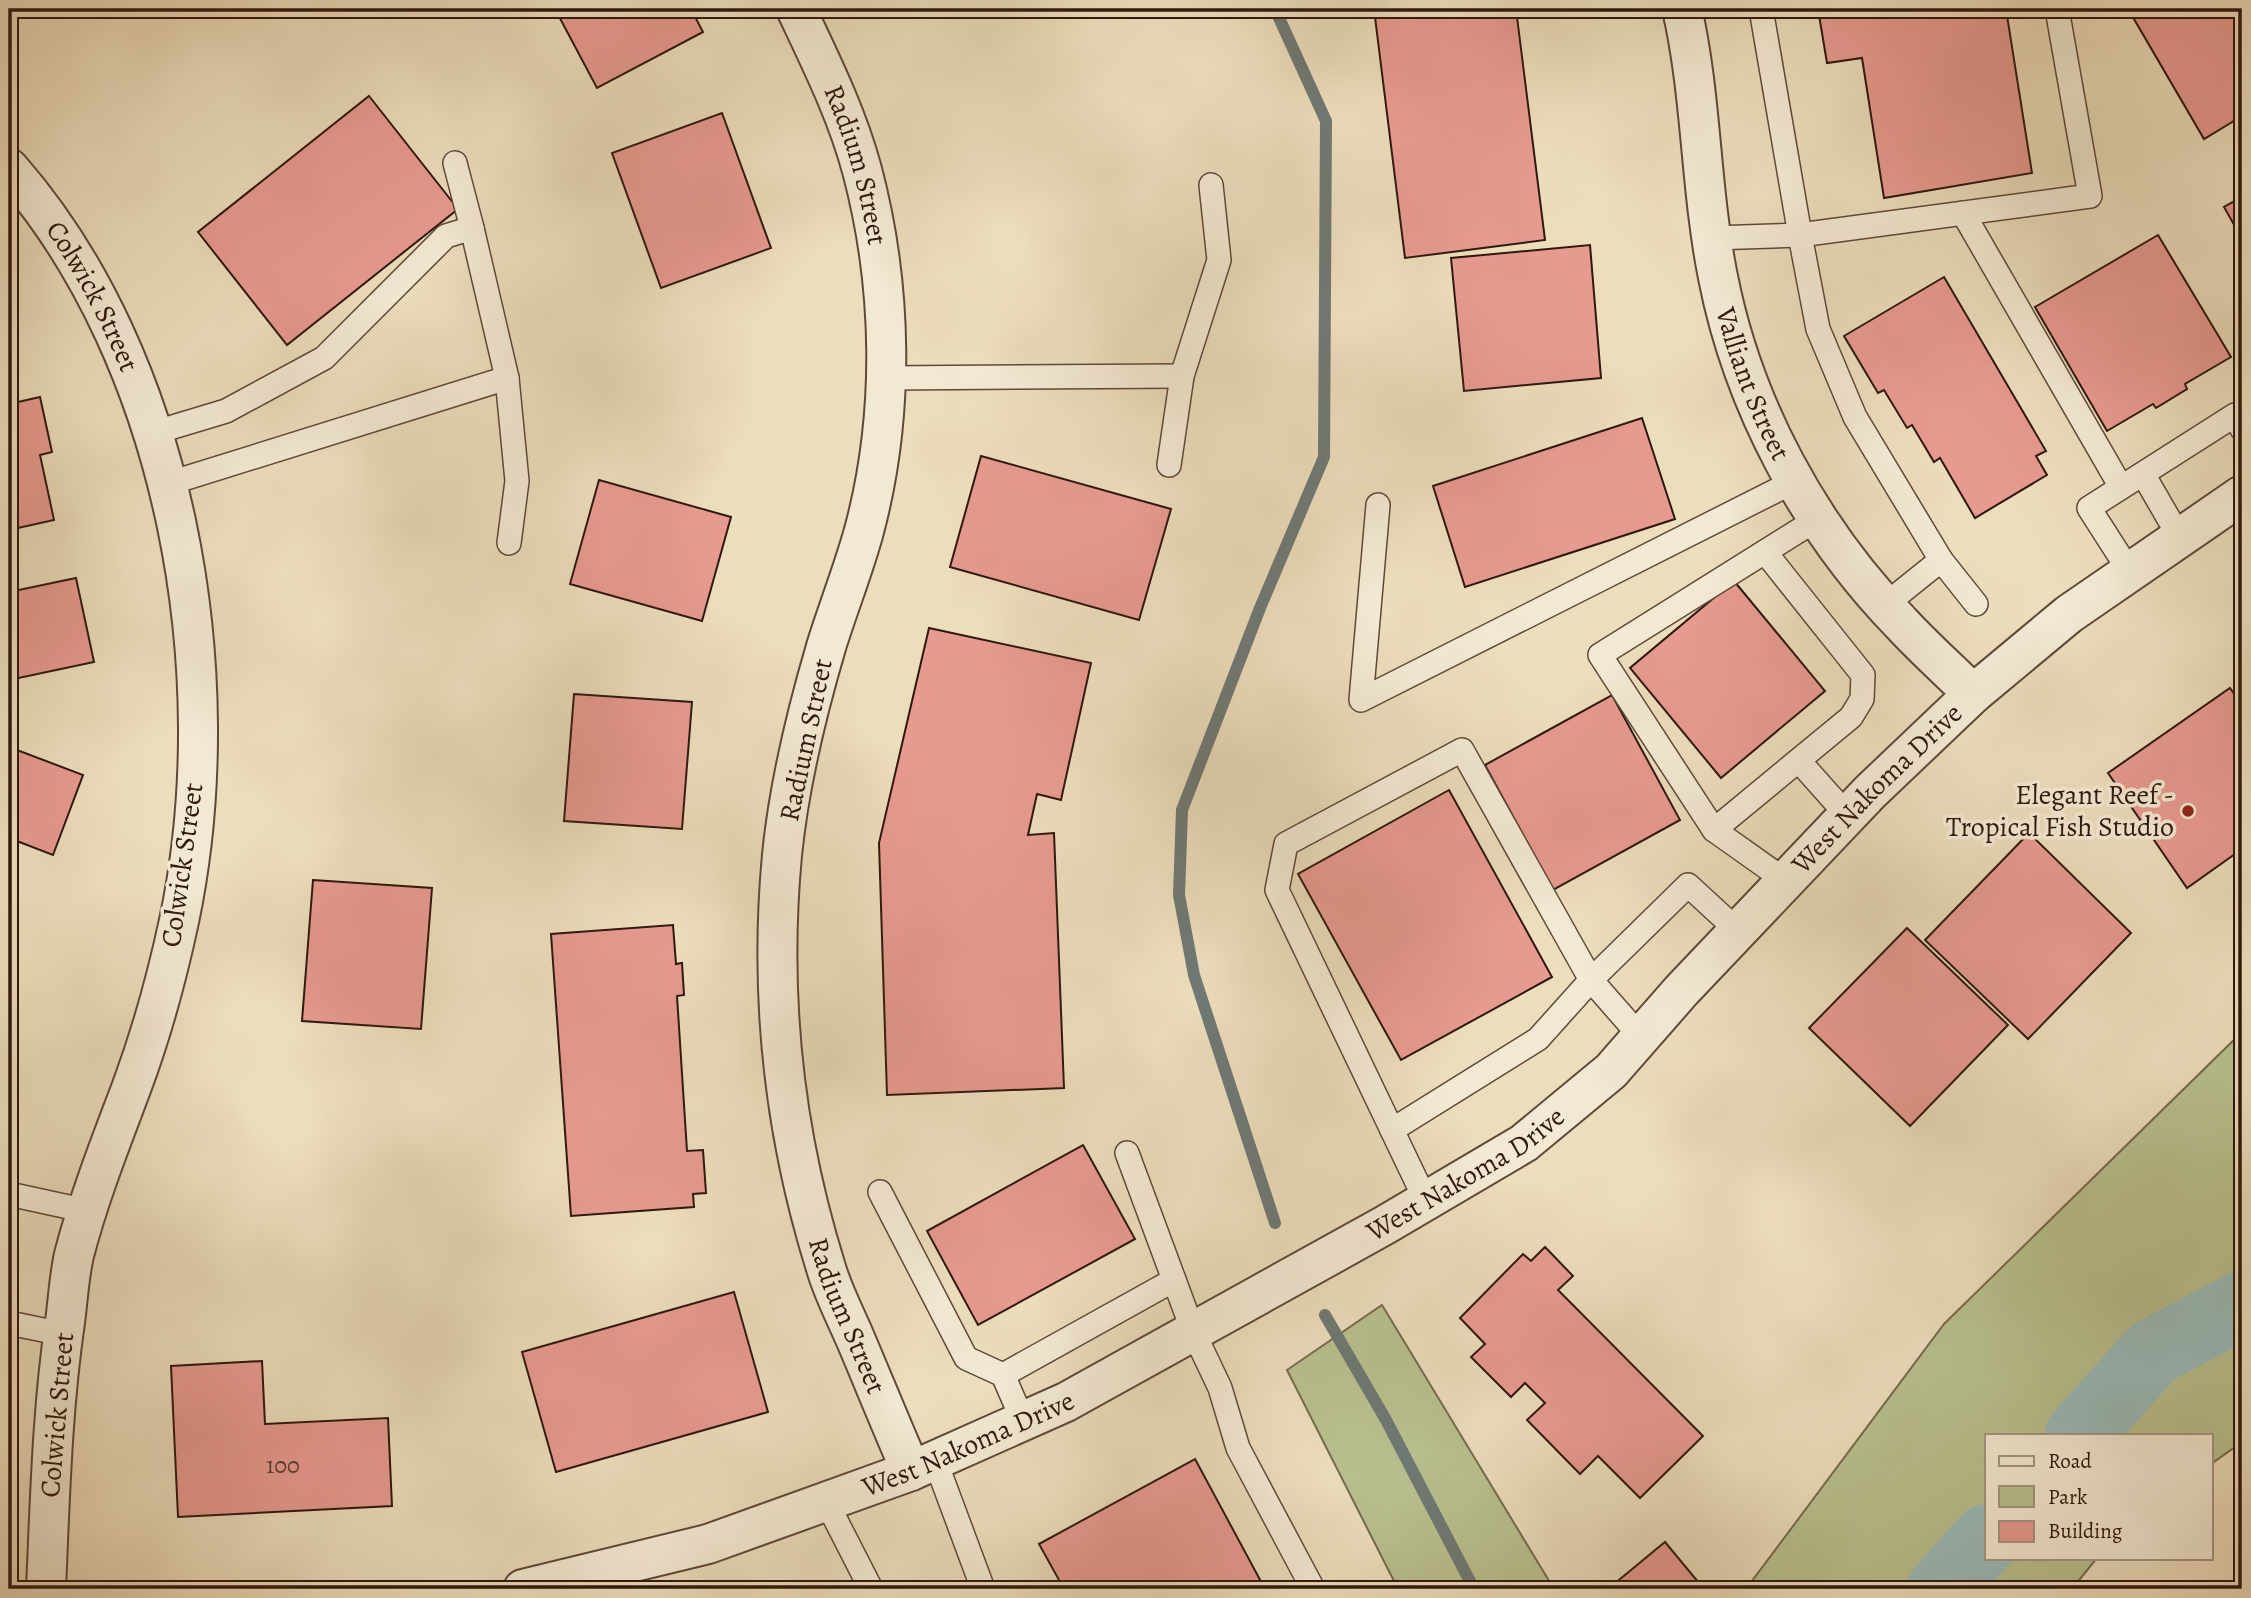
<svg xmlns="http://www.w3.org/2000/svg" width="2251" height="1598" font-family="Alegreya,serif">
  <rect width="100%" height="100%" fill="#ecddbc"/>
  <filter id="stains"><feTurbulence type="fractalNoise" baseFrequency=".00286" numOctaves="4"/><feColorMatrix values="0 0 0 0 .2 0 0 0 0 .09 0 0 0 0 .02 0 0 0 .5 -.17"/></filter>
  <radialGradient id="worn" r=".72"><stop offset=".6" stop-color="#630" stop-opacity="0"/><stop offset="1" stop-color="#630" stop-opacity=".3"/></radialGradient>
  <g fill="#b9c08f" stroke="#746c4e" stroke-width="2">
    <path d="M 2242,1032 L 2242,1442 L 2211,1464 L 2211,1435 L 1987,1435 L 1987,1558 L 2097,1558 L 2072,1589 L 1746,1589 L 1944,1324 Z"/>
    <path d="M 1382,1305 L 1554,1589 L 1398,1589 L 1287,1370 Z"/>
  </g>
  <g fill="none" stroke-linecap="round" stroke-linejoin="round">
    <g stroke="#6f7974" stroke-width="12">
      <path d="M 1275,1223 L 1194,975 L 1179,895 L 1182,810 L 1260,608 L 1324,457 L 1326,121 L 1275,9"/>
      <path d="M 1325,1315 L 1386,1420 L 1474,1589"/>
    </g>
    <g stroke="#9abab8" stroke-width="68">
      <path d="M 2079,1435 L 2153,1352 L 2242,1305"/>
      <path d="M 1941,1589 L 1987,1538"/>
    </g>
  </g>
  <g fill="#e79a90" stroke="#2f180d" stroke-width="2">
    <path d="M 555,9 L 691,9 L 703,32 L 597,88 Z"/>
    <path d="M 1374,9 L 1516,9 L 1545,240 L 1405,258 Z"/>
    <path d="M 1818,9 L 2006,9 L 2032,173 L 1884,198 L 1862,58 L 1827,63 Z"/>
    <path d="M 2151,9 L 2242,9 L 2242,116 L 2204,139 L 2134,19 Z"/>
    <path d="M 369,96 L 458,209 L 287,345 L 198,232 Z"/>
    <path d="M 722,113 L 771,248 L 661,288 L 612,153 Z"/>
    <path d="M 2242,197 L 2242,239 L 2224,207 Z"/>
    <path d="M 2158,235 L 2231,357 L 2185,384 L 2187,389 L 2156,408 L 2153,404 L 2107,431 L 2035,307 Z"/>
    <path d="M 1590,245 L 1601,378 L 1464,391 L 1451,258 Z"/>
    <path d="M 1944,277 L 2046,451 L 2036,456 L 2047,475 L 1975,518 L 1940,458 L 1934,462 L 1912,425 L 1907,428 L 1884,390 L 1878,393 L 1844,336 Z"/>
    <path d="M 40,397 L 52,452 L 40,455 L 54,520 L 9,530 L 9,404 Z"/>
    <path d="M 1642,418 L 1675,519 L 1465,587 L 1433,486 Z"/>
    <path d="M 981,456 L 1171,509 L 1139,620 L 950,567 Z"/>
    <path d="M 599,480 L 731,517 L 702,621 L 570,584 Z"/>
    <path d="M 76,578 L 94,662 L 9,680 L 9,592 Z"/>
    <path d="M 1734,581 L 1825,691 L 1721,778 L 1630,668 Z"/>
    <path d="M 929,628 L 1091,663 L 1061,800 L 1037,794 L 1028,835 L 1054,833 L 1064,1088 L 887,1095 L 879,843 Z"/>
    <path d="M 2230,688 L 2242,705 L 2242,849 L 2187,888 L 2108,773 Z"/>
    <path d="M 574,694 L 692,702 L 682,829 L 564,821 Z"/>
    <path d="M 1612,695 L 1680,820 L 1553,890 L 1485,765 Z"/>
    <path d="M 9,747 L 83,775 L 53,855 L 9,838 Z"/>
    <path d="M 1449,790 L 1552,977 L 1401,1060 L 1298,874 Z"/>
    <path d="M 2029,833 L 2131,933 L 2028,1039 L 1925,940 Z"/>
    <path d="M 313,880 L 432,888 L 421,1029 L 302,1021 Z"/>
    <path d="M 673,925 L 676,964 L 682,963 L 684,995 L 677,996 L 687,1151 L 703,1150 L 706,1193 L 693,1194 L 694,1207 L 571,1216 L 551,934 Z"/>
    <path d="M 1907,928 L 2008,1025 L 1910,1126 L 1809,1028 Z"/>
    <path d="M 1083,1145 L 1135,1239 L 978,1325 L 927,1231 Z"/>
    <path d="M 1545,1247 L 1573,1276 L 1558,1290 L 1703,1436 L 1640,1498 L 1598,1456 L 1580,1474 L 1527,1420 L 1545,1403 L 1525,1383 L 1511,1397 L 1471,1357 L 1485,1344 L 1460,1318 L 1523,1254 L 1531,1261 Z"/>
    <path d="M 734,1292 L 768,1412 L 556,1472 L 522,1352 Z"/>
    <path d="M 262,1361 L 265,1424 L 388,1418 L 392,1506 L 178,1517 L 171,1366 Z"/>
    <path d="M 1195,1459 L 1265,1589 L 1064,1589 L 1039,1544 Z"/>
    <path d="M 1665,1542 L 1704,1589 L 1608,1589 Z"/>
  </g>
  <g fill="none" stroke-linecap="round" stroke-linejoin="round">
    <defs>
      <g id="service">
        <path d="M 455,163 L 472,228"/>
        <path d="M 1963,213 L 2121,487"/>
        <path d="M 1713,238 L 1800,235 L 1761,9"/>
        <path d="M 886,378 L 1182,376"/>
        <path d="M 153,433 L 226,411 L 324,358 L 446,236 L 472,228 L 507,378"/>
        <path d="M 1169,465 L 1182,376 L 1219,260 L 1211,185"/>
        <path d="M 2143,474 L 2180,538"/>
        <path d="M 167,484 L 507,378 L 517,481 L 509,543"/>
        <path d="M 1378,505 L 1361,700 L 1795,481"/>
        <path d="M 1941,560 L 1855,417 L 1818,329 L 1800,235 L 2090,196 L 2057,9"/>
        <path d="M 2130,572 L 2089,508 L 2235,415 L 2242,429"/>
        <path d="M 1885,605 L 1941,560 L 1976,604"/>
        <path d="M 1799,761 L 1848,816"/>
        <path d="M 1714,830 L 1851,717 L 1862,699 L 1863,675 L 1765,552"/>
        <path d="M 1786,881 L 1714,830 L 1600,655 L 1819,518"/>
        <path d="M 1392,1130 L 1538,1039 L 1591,980 L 1688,885 L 1738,931"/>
        <path d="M 1127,1153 L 1193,1331 L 1220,1388 L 1238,1448 L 1313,1589"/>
        <path d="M 880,1192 L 966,1358 L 1003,1375 L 1023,1421"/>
        <path d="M 9,1194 L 87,1211"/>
        <path d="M 1426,1201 L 1277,890 L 1286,844 L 1462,750 L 1591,980 L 1641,1037"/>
        <path d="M 9,1323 L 63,1334"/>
        <path d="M 1003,1375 L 1174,1280"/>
        <path d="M 935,1460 L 983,1589"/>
        <path d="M 826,1501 L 871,1589"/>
      </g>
      <g id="minor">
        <path id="s1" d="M 796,9 C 821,62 847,114 862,170 C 893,287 895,415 864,531 C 853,571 838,608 826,647 C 806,715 789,785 782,855 C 769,994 784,1134 826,1268 C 833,1292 845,1315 855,1338 C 874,1383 892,1427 911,1471"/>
        <path id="s2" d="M 1682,9 C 1702,96 1700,188 1718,277 C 1743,405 1810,529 1901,623 C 1924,648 1949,670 1973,694"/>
        <path id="s3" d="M 9,168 C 177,359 231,675 179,921 C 167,977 152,1032 132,1086 C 111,1142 89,1197 74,1255 C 69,1277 68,1300 65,1322 C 52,1411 50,1499 46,1589"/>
      </g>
      <g id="tertiary">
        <path id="s4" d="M 523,1589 L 708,1544 L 911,1471 L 1066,1402 L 1385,1225 L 1524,1143 L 1611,1071 L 1681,991 L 1870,792 L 1973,694 L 2069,614 L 2242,495"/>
      </g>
    </defs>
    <use href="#service" stroke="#5e4939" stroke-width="26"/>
    <use href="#minor" stroke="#5e4939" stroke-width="42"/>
    <use href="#tertiary" stroke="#5e4939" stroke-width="42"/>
    <use href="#service" stroke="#f3e9d3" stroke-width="23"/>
    <use href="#minor" stroke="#f3e9d3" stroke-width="38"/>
    <use href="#tertiary" stroke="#f3e9d3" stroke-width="38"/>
  </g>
  <circle fill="#8f2418" stroke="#f3e9d3" stroke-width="2.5" cx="2188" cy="811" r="7"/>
  <g text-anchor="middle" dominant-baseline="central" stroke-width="7" stroke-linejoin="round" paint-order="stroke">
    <g font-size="24" fill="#5d382e">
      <text x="283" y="1465">100</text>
    </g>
    <g font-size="28" fill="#2f180d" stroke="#f3e9d3">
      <text stroke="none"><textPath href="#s1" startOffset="168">Radium Street</textPath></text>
      <text stroke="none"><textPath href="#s3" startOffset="154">Colwick Street</textPath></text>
      <text stroke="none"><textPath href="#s2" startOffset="383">Valliant Street</textPath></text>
      <text transform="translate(806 740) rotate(-78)">Radium Street</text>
      <text stroke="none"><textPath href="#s4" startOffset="1603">West Nakoma Drive</textPath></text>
      <text transform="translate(182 865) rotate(-82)">Colwick Street</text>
      <text stroke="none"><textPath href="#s4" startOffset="1036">West Nakoma Drive</textPath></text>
      <text stroke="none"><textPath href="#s1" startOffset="1344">Radium Street</textPath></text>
      <text transform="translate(57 1415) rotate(-85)">Colwick Street</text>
      <text stroke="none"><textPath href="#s4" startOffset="469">West Nakoma Drive</textPath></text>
    </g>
    <g font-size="28" fill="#2f180d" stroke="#f3e9d3" text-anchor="end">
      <text x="2174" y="795">Elegant Reef -<tspan x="2174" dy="32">Tropical Fish Studio</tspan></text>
    </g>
  </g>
  <rect width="2251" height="1598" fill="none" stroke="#ecddbc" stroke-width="35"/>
  <rect x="10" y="10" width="2230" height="1577" fill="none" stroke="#2f180d" stroke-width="3.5"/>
  <rect x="18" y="18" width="2216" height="1563" fill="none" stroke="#2f180d" stroke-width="2"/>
  <rect x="1985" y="1434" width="228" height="126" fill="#f3e9d3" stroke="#a59584" stroke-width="2"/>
  <rect x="1999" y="1456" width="35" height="10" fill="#f3e9d3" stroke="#a59584" stroke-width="2"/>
  <text x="2048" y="1468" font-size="21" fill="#2f180d">Road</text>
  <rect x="1999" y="1486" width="35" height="21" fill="#b9c08f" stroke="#a59584" stroke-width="2"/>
  <text x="2048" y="1504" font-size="21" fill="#2f180d">Park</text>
  <rect x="1999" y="1521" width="35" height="21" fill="#e79a90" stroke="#a59584" stroke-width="2"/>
  <text x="2048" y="1538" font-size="21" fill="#2f180d">Building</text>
  <rect width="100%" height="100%" filter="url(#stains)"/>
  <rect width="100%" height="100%" fill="url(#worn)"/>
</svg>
